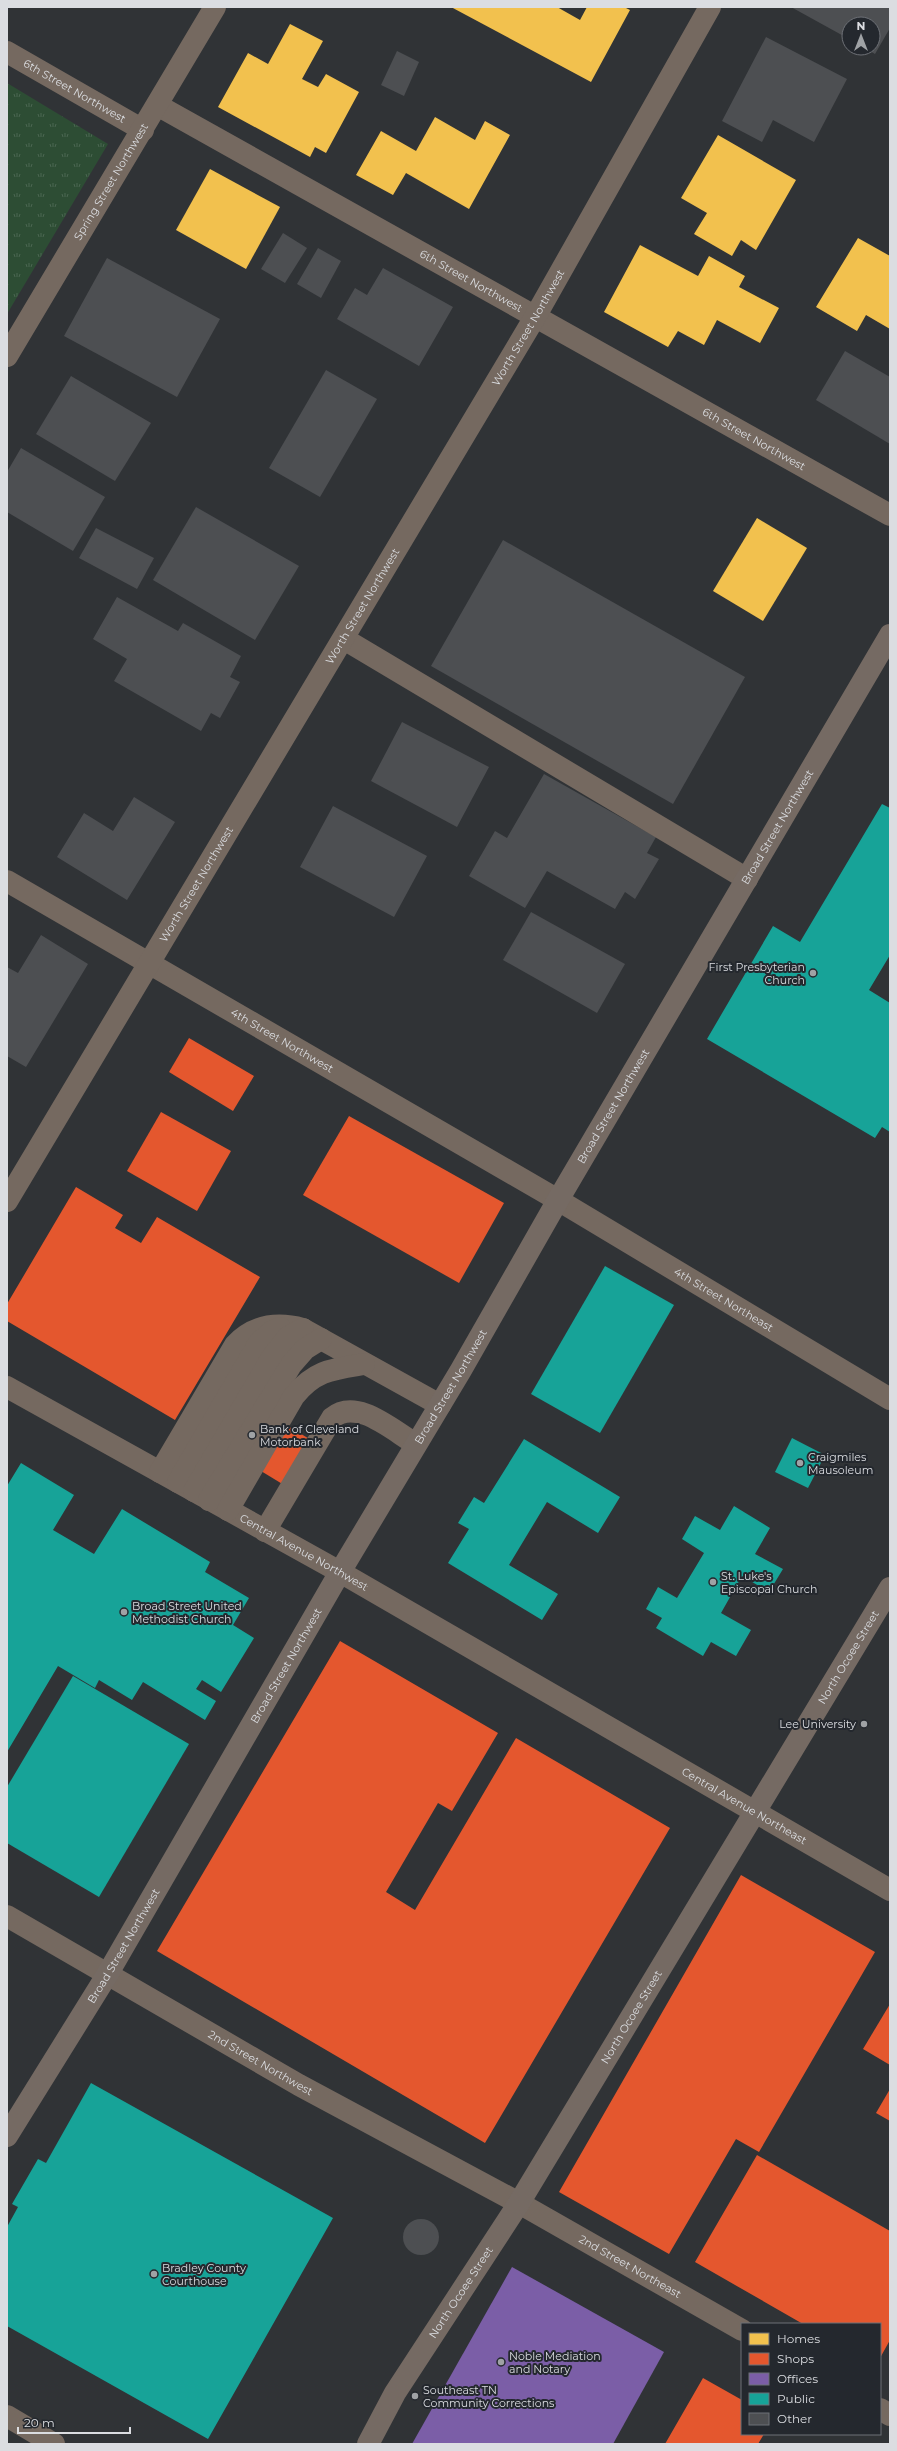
<svg xmlns="http://www.w3.org/2000/svg" width="897" height="2451" font-family="Montserrat,sans-serif">
  <defs>
    <pattern id="park-tufts" width="24" height="20" patternUnits="userSpaceOnUse"><rect width="24" height="20" fill="#2d4d34"/><path d="M3 7l-1-3M5 7V3M7 7l1-3M15 17l-1-3M17 17v-4M19 17l1-3" fill="none" stroke="#4b6651"/></pattern>
  </defs>
  <rect width="100%" height="100%" fill="#303336"/>
  <path fill="url(#park-tufts)" d="M 7,83 L 108,144 L 7,314 Z"/>
  <g fill="#f2c14e">
    <path d="M 451,7 L 557,7 L 580,20 L 587,7 L 624,7 L 630,10 L 591,82 Z"/>
    <path d="M 290,24 L 323,41 L 302,79 L 318,87 L 326,74 L 359,92 L 326,153 L 315,147 L 310,157 L 218,107 L 248,53 L 268,64 Z"/>
    <path d="M 435,117 L 475,140 L 485,121 L 510,135 L 469,209 L 406,173 L 393,195 L 356,175 L 381,131 L 416,151 Z"/>
    <path d="M 718,135 L 796,180 L 756,250 L 741,240 L 732,256 L 694,234 L 707,213 L 681,198 Z"/>
    <path d="M 210,169 L 280,207 L 246,269 L 176,230 Z"/>
    <path d="M 858,238 L 890,256 L 890,329 L 866,315 L 857,331 L 816,307 Z"/>
    <path d="M 640,245 L 698,276 L 709,256 L 745,276 L 739,287 L 779,308 L 760,343 L 717,320 L 704,345 L 678,331 L 668,347 L 604,312 Z"/>
    <path d="M 757,518 L 807,548 L 763,621 L 713,591 Z"/>
  </g>
  <g fill="#e4572e">
    <path d="M 189,1038 L 254,1076 L 233,1111 L 169,1072 Z"/>
    <path d="M 161,1112 L 231,1151 L 197,1211 L 127,1171 Z"/>
    <path d="M 349,1116 L 504,1203 L 459,1283 L 303,1195 Z"/>
    <path d="M 76,1187 L 123,1215 L 115,1228 L 141,1243 L 157,1217 L 260,1277 L 175,1420 L 7,1321 L 7,1304 Z"/>
    <path d="M 221,1385 L 311,1440 L 284,1485 L 194,1430 Z"/>
    <path d="M 340,1641 L 498,1733 L 452,1811 L 438,1803 L 386,1892 L 415,1910 L 516,1738 L 670,1828 L 485,2143 L 157,1951 Z"/>
    <path d="M 741,1875 L 875,1952 L 759,2152 L 736,2139 L 669,2254 L 559,2192 Z"/>
    <path d="M 890,2004 L 890,2065 L 863,2049 Z"/>
    <path d="M 890,2089 L 890,2121 L 876,2113 Z"/>
    <path d="M 757,2155 L 890,2231 L 890,2340 L 880,2358 L 880,2324 L 803,2324 L 695,2262 Z"/>
    <path d="M 703,2378 L 742,2400 L 742,2434 L 764,2434 L 758,2444 L 665,2444 Z"/>
  </g>
  <path fill="#7b5ea7" d="M 512,2267 L 664,2352 L 613,2444 L 412,2444 Z"/>
  <g fill="#17a398">
    <path d="M 882,804 L 890,808 L 890,955 L 869,990 L 890,1003 L 890,1132 L 882,1127 L 875,1138 L 707,1039 L 773,926 L 800,942 Z"/>
    <path d="M 605,1266 L 674,1305 L 600,1433 L 531,1394 Z"/>
    <path d="M 792,1438 L 825,1455 L 808,1488 L 775,1472 Z"/>
    <path d="M 524,1439 L 620,1497 L 598,1533 L 547,1502 L 509,1565 L 558,1594 L 542,1620 L 448,1563 L 469,1529 L 458,1523 L 474,1497 L 484,1503 Z"/>
    <path d="M 21,1463 L 74,1495 L 53,1530 L 94,1554 L 122,1509 L 210,1562 L 205,1572 L 249,1598 L 233,1625 L 254,1638 L 221,1692 L 202,1680 L 196,1689 L 216,1701 L 205,1720 L 143,1682 L 132,1700 L 99,1680 L 95,1688 L 58,1666 L 7,1752 L 7,1486 Z"/>
    <path d="M 734,1506 L 770,1528 L 755,1554 L 783,1569 L 769,1592 L 742,1576 L 721,1613 L 751,1630 L 736,1656 L 711,1642 L 703,1656 L 656,1628 L 662,1618 L 646,1609 L 658,1587 L 677,1598 L 704,1553 L 682,1539 L 695,1516 L 720,1530 Z"/>
    <path d="M 73,1676 L 189,1744 L 99,1897 L 7,1843 L 7,1787 Z"/>
    <path d="M 91,2083 L 333,2218 L 208,2439 L 7,2326 L 7,2227 L 18,2207 L 12,2204 L 38,2159 L 46,2163 Z"/>
  </g>
  <g fill="#4d4f52">
    <path d="M 791,7 L 890,7 L 890,28 L 875,54 L 865,48 L 873,48 L 873,24 L 849,24 L 849,39 Z"/>
    <path d="M 766,37 L 847,79 L 814,142 L 773,120 L 762,142 L 722,121 Z"/>
    <path d="M 397,51 L 419,62 L 404,96 L 381,85 Z"/>
    <path d="M 283,233 L 307,248 L 285,283 L 261,269 Z"/>
    <path d="M 318,248 L 341,261 L 321,298 L 297,284 Z"/>
    <path d="M 107,258 L 220,319 L 177,397 L 64,336 Z"/>
    <path d="M 383,268 L 453,307 L 419,366 L 337,319 L 355,288 L 367,295 Z"/>
    <path d="M 845,351 L 890,377 L 890,444 L 816,400 Z"/>
    <path d="M 326,370 L 377,399 L 320,497 L 269,468 Z"/>
    <path d="M 71,376 L 151,423 L 115,481 L 36,434 Z"/>
    <path d="M 21,448 L 105,497 L 73,551 L 7,512 L 7,472 Z"/>
    <path d="M 196,507 L 299,566 L 255,640 L 153,580 Z"/>
    <path d="M 96,528 L 154,558 L 137,589 L 79,558 Z"/>
    <path d="M 503,540 L 745,677 L 673,804 L 431,666 Z"/>
    <path d="M 117,597 L 178,631 L 183,623 L 241,656 L 230,677 L 240,682 L 220,718 L 211,713 L 201,731 L 114,681 L 127,659 L 93,639 Z"/>
    <path d="M 402,722 L 489,767 L 457,827 L 371,781 Z"/>
    <path d="M 544,774 L 656,837 L 647,853 L 659,859 L 635,899 L 625,892 L 615,909 L 547,871 L 525,908 L 469,876 L 495,831 L 507,838 Z"/>
    <path d="M 134,797 L 175,822 L 127,900 L 57,857 L 84,813 L 113,831 Z"/>
    <path d="M 333,806 L 427,856 L 394,917 L 300,867 Z"/>
    <path d="M 531,912 L 625,964 L 597,1013 L 503,960 Z"/>
    <path d="M 41,935 L 88,964 L 26,1067 L 7,1056 L 7,967 L 18,973 Z"/>
    <circle cx="421" cy="2237" r="18"/>
  </g>
  <g fill="none" stroke-linecap="round" stroke-linejoin="round">
    <g stroke="#756960" stroke-width="22">
      <path id="s1" d="M 7,52 L 143,130"/>
      <path id="s2" d="M 157,105 L 890,515"/>
      <path id="s3" d="M 7,356 L 215,7"/>
      <path d="M 344,639 L 747,879"/>
      <path id="s4" d="M 7,881 L 558,1200 L 890,1399"/>
      <path id="s5" d="M 7,1201 L 535,317 L 710,7"/>
      <path id="s6" d="M 7,1387 L 340,1572 L 890,1890"/>
      <path d="M 160,1472 L 235,1345 C 254,1325 277,1322 303,1329 L 440,1405"/>
      <path d="M 178,1482 L 259,1343 L 271,1332 L 280,1328"/>
      <path d="M 194,1491 L 271,1359 L 288,1337 L 303,1329"/>
      <path d="M 209,1500 L 291,1365 L 305,1349 L 321,1339"/>
      <path d="M 228,1510 L 294,1396 C 315,1370 333,1369 364,1364"/>
      <path d="M 265,1531 L 332,1418 C 357,1397 393,1431 416,1444"/>
      <path id="s7" d="M 7,1916 L 299,2085 L 519,2203 L 742,2330"/>
      <path d="M 880,2409 L 890,2415"/>
      <path d="M 7,2416 L 54,2444"/>
    </g>
    <g stroke="#756a63" stroke-width="22">
      <path id="s8" d="M 7,2136 L 107,1975 L 340,1572 L 461,1370 L 558,1200 L 890,635"/>
      <path id="s9" d="M 368,2444 L 395,2393 L 519,2203 L 890,1588"/>
    </g>
  </g>
  <g fill="#9fa2a5" stroke="#24282e" stroke-width="1.5">
    <circle cx="813" cy="973" r="4"/>
    <circle cx="252" cy="1435" r="4"/>
    <circle cx="800" cy="1463" r="4"/>
    <circle cx="713" cy="1582" r="4"/>
    <circle cx="124" cy="1612" r="4"/>
    <circle cx="864" cy="1724" r="4"/>
    <circle cx="154" cy="2274" r="4"/>
    <circle cx="501" cy="2362" r="4"/>
    <circle cx="415" cy="2396" r="4"/>
  </g>
  <g text-anchor="middle" dominant-baseline="central" stroke-width="4" stroke-linejoin="round" paint-order="stroke">
    <g font-size="11" fill="#dbdde1" stroke="#24282e">
      <text stroke="none"><textPath href="#s1" startOffset="78">6th Street Northwest</textPath></text>
      <text stroke="none"><textPath href="#s3" startOffset="203">Spring Street Northwest</textPath></text>
      <text stroke="none"><textPath href="#s2" startOffset="360">6th Street Northwest</textPath></text>
      <text stroke="none"><textPath href="#s5" startOffset="1017">Worth Street Northwest</textPath></text>
      <text stroke="none"><textPath href="#s2" startOffset="684">6th Street Northwest</textPath></text>
      <text stroke="none"><textPath href="#s5" startOffset="693">Worth Street Northwest</textPath></text>
      <text stroke="none"><textPath href="#s8" startOffset="1519">Broad Street Northwest</textPath></text>
      <text stroke="none"><textPath href="#s5" startOffset="369">Worth Street Northwest</textPath></text>
      <text stroke="none"><textPath href="#s4" startOffset="318">4th Street Northwest</textPath></text>
      <text stroke="none"><textPath href="#s8" startOffset="1195">Broad Street Northwest</textPath></text>
      <text stroke="none"><textPath href="#s4" startOffset="830">4th Street Northeast</textPath></text>
      <text stroke="none"><textPath href="#s8" startOffset="871">Broad Street Northwest</textPath></text>
      <text stroke="none"><textPath href="#s6" startOffset="340">Central Avenue Northwest</textPath></text>
      <text stroke="none"><textPath href="#s9" startOffset="922">North Ocoee Street</textPath></text>
      <text stroke="none"><textPath href="#s8" startOffset="547">Broad Street Northwest</textPath></text>
      <text stroke="none"><textPath href="#s6" startOffset="848">Central Avenue Northeast</textPath></text>
      <text stroke="none"><textPath href="#s8" startOffset="223">Broad Street Northwest</textPath></text>
      <text stroke="none"><textPath href="#s9" startOffset="502">North Ocoee Street</textPath></text>
      <text stroke="none"><textPath href="#s7" startOffset="293">2nd Street Northwest</textPath></text>
      <text stroke="none"><textPath href="#s7" startOffset="715">2nd Street Northeast</textPath></text>
      <text stroke="none"><textPath href="#s9" startOffset="178">North Ocoee Street</textPath></text>
    </g>
    <g font-size="11" fill="#dbdde1" stroke="#24282e" text-anchor="start">
      <text x="805" y="967" text-anchor="end">First Presbyterian<tspan x="805" dy="13">Church</tspan></text>
      <text x="260" y="1429">Bank of Cleveland<tspan x="260" dy="13">Motorbank</tspan></text>
      <text x="808" y="1457">Craigmiles<tspan x="808" dy="13">Mausoleum</tspan></text>
      <text x="721" y="1576">St. Luke's<tspan x="721" dy="13">Episcopal Church</tspan></text>
      <text x="132" y="1606">Broad Street United<tspan x="132" dy="13">Methodist Church</tspan></text>
      <text x="856" y="1724" text-anchor="end">Lee University</text>
      <text x="162" y="2268">Bradley County<tspan x="162" dy="13">Courthouse</tspan></text>
      <text x="509" y="2356">Noble Mediation<tspan x="509" dy="13">and Notary</tspan></text>
      <text x="423" y="2390">Southeast TN<tspan x="423" dy="13">Community Corrections</tspan></text>
    </g>
  </g>
  <rect width="897" height="2451" fill="none" stroke="#dbdde1" stroke-width="16"/>
  <rect x="741" y="2323" width="140" height="112" fill="#24282e" stroke="#6d7076"/>
  <rect x="749" y="2333" width="20" height="12" fill="#f2c14e" stroke="#6d7076"/>
  <text x="777" y="2343" font-size="12" fill="#dbdde1">Homes</text>
  <rect x="749" y="2353" width="20" height="12" fill="#e4572e" stroke="#6d7076"/>
  <text x="777" y="2363" font-size="12" fill="#dbdde1">Shops</text>
  <rect x="749" y="2373" width="20" height="12" fill="#7b5ea7" stroke="#6d7076"/>
  <text x="777" y="2383" font-size="12" fill="#dbdde1">Offices</text>
  <rect x="749" y="2393" width="20" height="12" fill="#17a398" stroke="#6d7076"/>
  <text x="777" y="2403" font-size="12" fill="#dbdde1">Public</text>
  <rect x="749" y="2413" width="20" height="12" fill="#4d4f52" stroke="#6d7076"/>
  <text x="777" y="2423" font-size="12" fill="#dbdde1">Other</text>
  <g transform="translate(861 36)"><circle r="19" fill="#24282e" stroke="#6d7076"/>
  <path d="M0-3L7 15L0 10L-7 15Z" fill="#9fa2a5"/>
  <text y="-6" font-size="11" font-weight="bold" text-anchor="middle" fill="#dbdde1">N</text>
  </g>
  <path d="M18 2427v6h112v-6" fill="none" stroke="#dbdde1" stroke-width="2"/>
  <text x="24" y="2427" font-size="12" fill="#dbdde1" stroke="#24282e" stroke-width="3" paint-order="stroke">20 m</text>
</svg>
